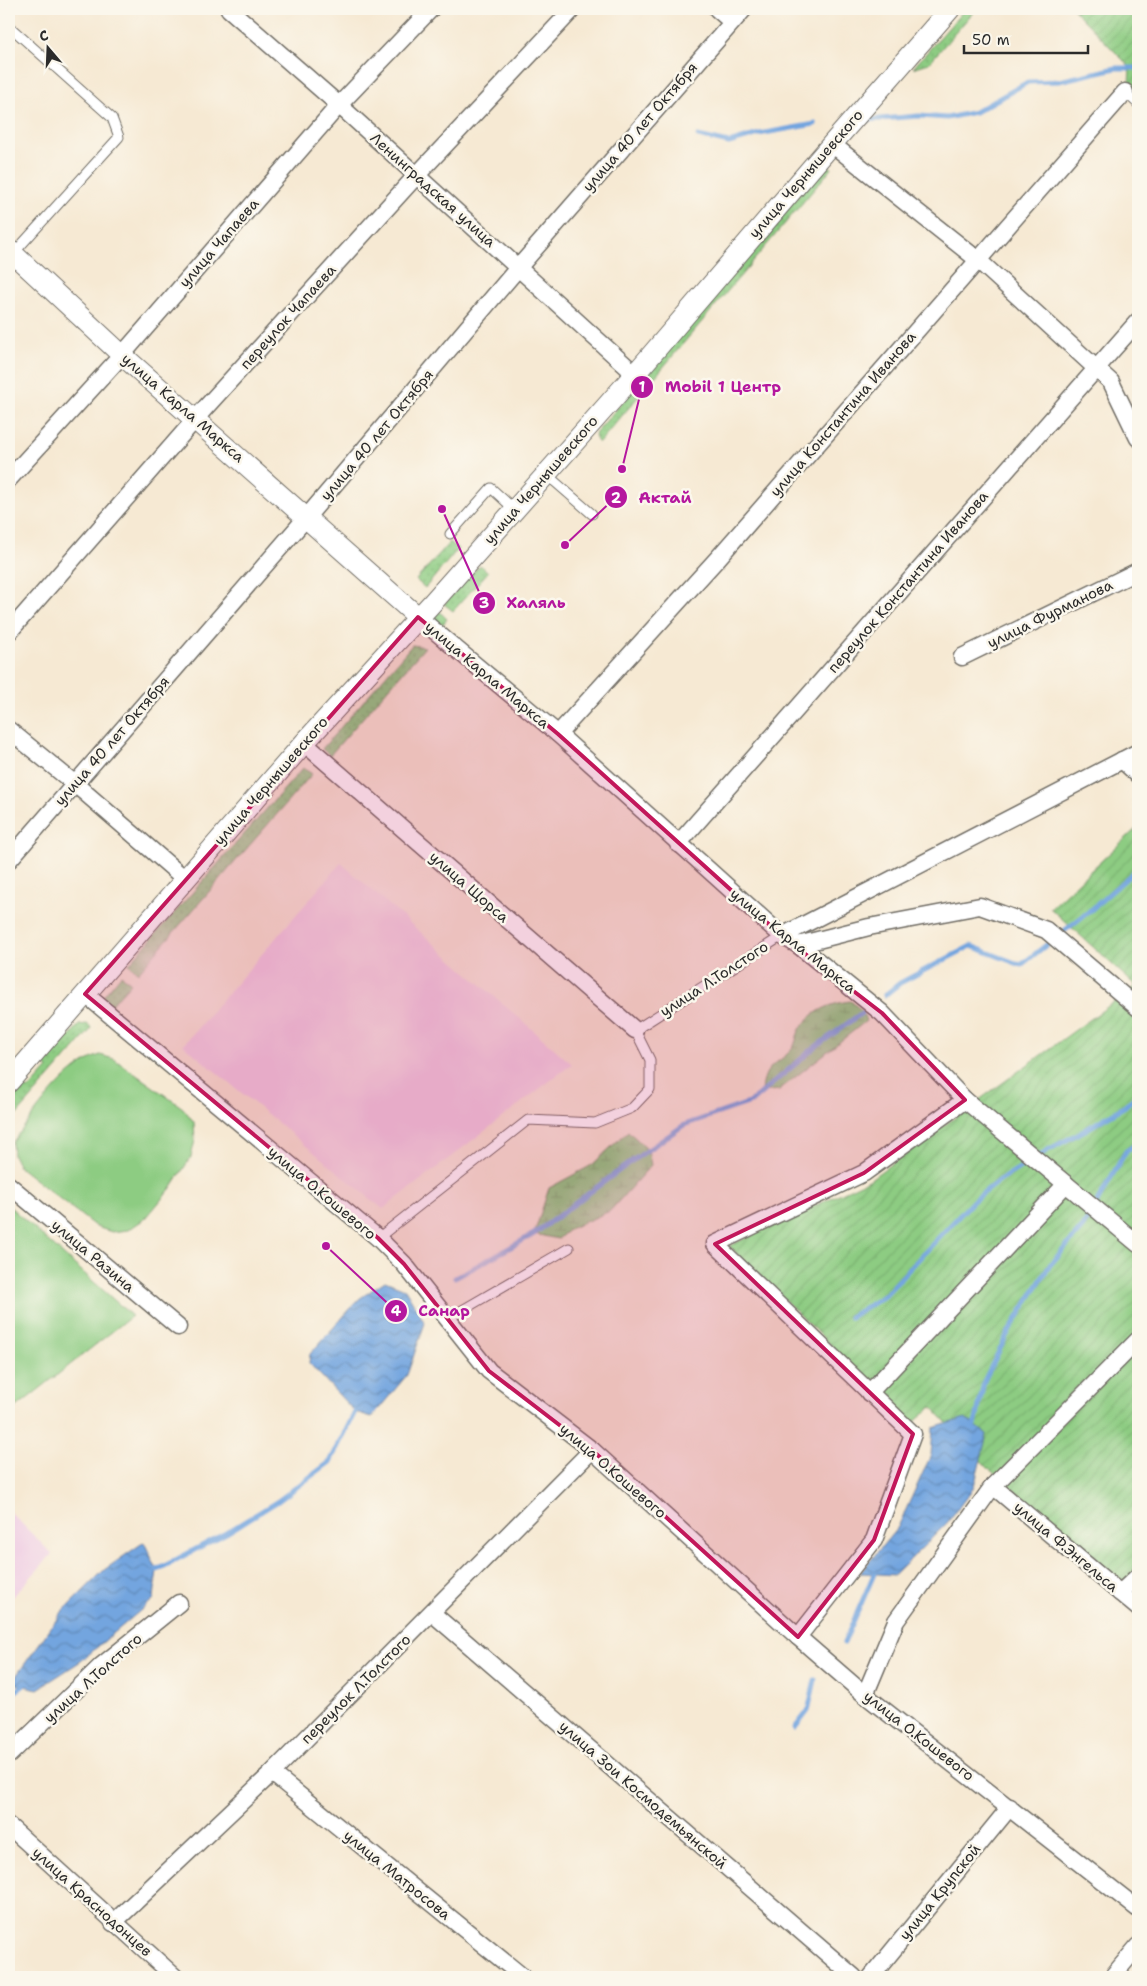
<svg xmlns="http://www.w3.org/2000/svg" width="1147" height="1986" font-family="'Shantell Sans',sans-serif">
  <defs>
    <pattern id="grass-dots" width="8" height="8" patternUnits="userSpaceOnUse" patternTransform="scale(1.25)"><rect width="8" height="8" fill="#8dcc82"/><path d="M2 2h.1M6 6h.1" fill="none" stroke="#7aaf70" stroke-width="1.8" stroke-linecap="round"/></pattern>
    <pattern id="wetland-marsh" width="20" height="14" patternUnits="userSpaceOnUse" patternTransform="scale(1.25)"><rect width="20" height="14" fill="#8dcc82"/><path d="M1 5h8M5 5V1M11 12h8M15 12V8" fill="none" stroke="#7aaf70"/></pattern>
    <pattern id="garden-furrows" width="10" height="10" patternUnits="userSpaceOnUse" patternTransform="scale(1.25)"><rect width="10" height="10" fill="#8dcc82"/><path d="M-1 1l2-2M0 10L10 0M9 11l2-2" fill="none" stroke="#7aaf70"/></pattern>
    <pattern id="water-waves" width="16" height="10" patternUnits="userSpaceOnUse" patternTransform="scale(1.25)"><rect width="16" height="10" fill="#73a5df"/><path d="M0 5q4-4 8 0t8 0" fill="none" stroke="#5f87b5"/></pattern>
  </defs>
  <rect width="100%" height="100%" fill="#fbf7ec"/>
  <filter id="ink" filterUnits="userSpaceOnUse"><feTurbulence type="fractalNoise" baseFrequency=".02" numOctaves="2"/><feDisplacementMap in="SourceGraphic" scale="10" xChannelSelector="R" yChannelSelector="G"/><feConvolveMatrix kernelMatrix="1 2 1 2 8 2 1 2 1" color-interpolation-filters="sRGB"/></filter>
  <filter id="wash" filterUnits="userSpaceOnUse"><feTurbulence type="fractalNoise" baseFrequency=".0096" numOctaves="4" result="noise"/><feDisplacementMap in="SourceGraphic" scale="20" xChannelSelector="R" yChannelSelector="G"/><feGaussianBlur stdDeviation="1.12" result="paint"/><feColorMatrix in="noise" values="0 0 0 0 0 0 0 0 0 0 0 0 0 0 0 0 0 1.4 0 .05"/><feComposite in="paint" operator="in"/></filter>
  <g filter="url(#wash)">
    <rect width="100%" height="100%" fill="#f6e9d3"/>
    <g fill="#f0d0e4">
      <path d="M 341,863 L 572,1064 L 383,1209 L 183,1045 Z"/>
      <path d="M 9,1511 L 52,1554 L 9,1601 Z"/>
    </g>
    <g fill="url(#grass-dots)" stroke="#5c7c56">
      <path d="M 965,9 L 976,9 L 929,63 L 913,68 Z"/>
      <path d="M 827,165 L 832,168 L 599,443 L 596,440 L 595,434 L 822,167 Z"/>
      <path d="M 450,542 L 458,549 L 425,588 L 416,580 Z"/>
      <path d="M 480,565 L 488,572 L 453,611 L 444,604 Z"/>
      <path d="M 439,611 L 447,619 L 438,630 L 429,623 Z"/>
      <path d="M 412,645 L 425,647 L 330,755 L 322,749 Z"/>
      <path d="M 303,768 L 312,774 L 138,973 L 129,964 Z"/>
      <path d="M 121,975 L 131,983 L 110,1006 L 101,999 Z"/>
      <path d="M 87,1024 L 92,1028 L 9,1124 L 9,1103 L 23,1087 L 29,1089 L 48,1068 L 44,1065 L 79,1025 Z"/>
    </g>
    <g fill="url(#wetland-marsh)" stroke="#5c7c56">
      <path d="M 851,1001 L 863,1012 L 866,1021 L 779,1090 L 762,1092 C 764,1063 776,1067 792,1049 C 796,1044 796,1037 799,1031 C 810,1012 830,1003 851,1001 Z"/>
      <path d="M 628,1131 L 648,1150 L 651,1165 L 610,1211 L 571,1228 L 558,1239 L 534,1234 L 549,1188 L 592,1165 Z"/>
    </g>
    <g fill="url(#garden-furrows)" stroke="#5c7c56">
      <path d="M 1073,9 L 1138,9 L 1138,92 L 1129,84 L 1130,67 Z"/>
      <path d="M 1138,827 L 1138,1595 L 988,1468 L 932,1407 L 912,1424 L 729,1246 L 869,1180 L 1136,986 L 1050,908 Z"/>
    </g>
    <g fill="#8dcc82" stroke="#5c7c56">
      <path d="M 100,1055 L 114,1059 L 183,1108 L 194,1122 L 195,1140 L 191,1157 L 171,1188 L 146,1218 L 128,1230 L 112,1232 L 96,1227 L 19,1167 L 13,1155 L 12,1143 C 35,1113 64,1068 100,1055 Z"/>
      <path d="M 9,1206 L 132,1316 L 9,1413 Z"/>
    </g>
    <g fill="url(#water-waves)" stroke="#4f6885">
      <path d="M 385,1281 L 405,1289 L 425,1323 L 407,1375 L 372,1417 L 355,1412 L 309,1363 L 310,1354 L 359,1299 Z"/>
      <path d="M 965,1418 L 987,1434 L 974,1487 L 947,1523 L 895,1575 L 860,1573 L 898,1527 L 931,1455 L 933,1428 Z"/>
      <path d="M 144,1542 L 157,1570 L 154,1599 L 81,1661 L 38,1689 L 11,1683 L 62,1612 L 104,1570 Z"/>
    </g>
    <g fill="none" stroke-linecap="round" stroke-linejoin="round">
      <g stroke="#73a5df" stroke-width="5">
        <path d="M 868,120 L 919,116 L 947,118 L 975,112 L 1028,82 L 1059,81 L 1116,68 L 1138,68"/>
        <path d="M 698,136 L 729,143 L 759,134 L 815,124"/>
        <path d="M 885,995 L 900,983 L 971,946 L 1021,965 L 1092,909 L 1138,868"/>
        <path d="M 455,1278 L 534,1234 L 632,1161 L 684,1125 L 751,1102 L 814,1048 L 863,1012"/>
        <path d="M 850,1317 L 884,1296 L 973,1201 L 997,1182 L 1048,1150 L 1085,1130 L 1125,1106 L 1138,1094"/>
        <path d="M 975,1425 L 984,1381 L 1007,1335 L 1050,1265 L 1083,1227 L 1126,1151 L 1138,1143"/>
        <path d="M 157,1570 L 226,1533 L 278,1501 L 330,1462 L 355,1412"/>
        <path d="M 844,1643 L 874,1574"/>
        <path d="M 9,1696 L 23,1686"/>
        <path d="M 795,1728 L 808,1711 L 815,1680"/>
      </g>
    </g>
  </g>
  <g filter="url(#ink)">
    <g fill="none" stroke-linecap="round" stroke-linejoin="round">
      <defs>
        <g id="service">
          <path d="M 9,26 L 112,118 L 119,137 L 13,254"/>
          <path d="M 1125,92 L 1138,104"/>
          <path d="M 546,474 L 592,514"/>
          <path d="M 450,534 L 491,488 L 515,510"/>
          <path d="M 378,1238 L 528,1120 L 595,1123 L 632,1108 L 650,1089 L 650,1060 L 635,1030 L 782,936"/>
          <path d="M 447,1319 L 569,1248"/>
        </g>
        <g id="minor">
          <path d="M 229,9 L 339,105 L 635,374"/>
          <path d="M 717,9 L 732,22"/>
          <path d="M 832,144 L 978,260 L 1111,382 L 1138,438"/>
          <path d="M 9,479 L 122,355 L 339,105 L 431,9"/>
          <path d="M 418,617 L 558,734 L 782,936 L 798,945 L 882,1013 L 965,1100 L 1138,1244"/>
          <path d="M 9,632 L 206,407 L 416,176 L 573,9"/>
          <path d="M 962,657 L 1138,571"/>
          <path d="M 9,730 L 75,784 L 185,879"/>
          <path d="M 558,734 L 718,558 L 1125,92"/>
          <path d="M 304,743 L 635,1030"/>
          <path d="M 1122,760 L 1138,775"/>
          <path d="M 678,844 L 1138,321"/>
          <path d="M 9,860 L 306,518 L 518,268 L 744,9"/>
          <path d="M 782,936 L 1138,752"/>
          <path d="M 798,945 L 869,927 L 980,906 L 1046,930 L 1138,1008"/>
          <path d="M 85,994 L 378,1238 L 404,1264 L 489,1371 L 592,1450 L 798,1637 L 865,1695 L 1138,1909"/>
          <path d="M 9,1185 L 178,1327"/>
          <path d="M 869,1393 L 1066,1184"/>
          <path d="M 993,1486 L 1138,1608"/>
          <path d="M 1120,1593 L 1138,1576"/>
          <path d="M 432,1613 L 854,1977"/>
          <path d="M 798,1637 L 874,1540 L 913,1434 L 715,1244 L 864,1173 L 965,1100"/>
          <path d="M 865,1695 L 896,1621 L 993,1486 L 1138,1340"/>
          <path d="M 9,1755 L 101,1666 L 179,1603"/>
          <path d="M 272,1773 L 523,1977"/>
          <path d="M 9,1826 L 175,1977"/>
          <path d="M 113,1923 L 272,1773 L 592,1450"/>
          <path d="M 871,1977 L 1010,1807"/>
          <path d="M 1112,1977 L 1138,1946"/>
        </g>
        <g id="tertiary">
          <path d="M 9,250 L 122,355 L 418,617"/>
          <path d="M 9,1082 L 304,743 L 433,602 L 635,374 L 832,144 L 950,9"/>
        </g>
      </defs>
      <use href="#service" stroke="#726e66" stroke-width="11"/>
      <use href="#minor" stroke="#726e66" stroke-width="19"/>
      <use href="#tertiary" stroke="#726e66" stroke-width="22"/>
      <use href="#service" stroke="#fff" stroke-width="9"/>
      <use href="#minor" stroke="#fff" stroke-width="16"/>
      <use href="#tertiary" stroke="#fff" stroke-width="20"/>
    </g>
  </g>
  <path fill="#c2185b" fill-opacity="0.2" stroke="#c2185b" stroke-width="4" stroke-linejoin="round" d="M 418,617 L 558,734 L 782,936 L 882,1013 L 965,1100 L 864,1173 L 715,1244 L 913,1434 L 874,1540 L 798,1637 L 592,1450 L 489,1371 L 404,1264 L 378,1238 L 85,994 Z"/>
  <g text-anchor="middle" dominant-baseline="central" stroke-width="5" stroke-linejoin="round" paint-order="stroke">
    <g font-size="15" fill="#2b2b2b" stroke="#fbf7ec">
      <text transform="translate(640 127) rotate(-49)">улица 40 лет Октября</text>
      <text transform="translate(806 174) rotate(-49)">улица Чернышевского</text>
      <text transform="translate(433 190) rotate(42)">Ленинградская улица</text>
      <text transform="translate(219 243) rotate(-49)">улица Чапаева</text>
      <text transform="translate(288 317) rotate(-48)">переулок Чапаева</text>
      <text transform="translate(183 408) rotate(41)">улица Карла Маркса</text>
      <text transform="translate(843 414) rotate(-49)">улица Константина Иванова</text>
      <text transform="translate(377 435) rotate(-50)">улица 40 лет Октября</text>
      <text transform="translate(541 480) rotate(-49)">улица Чернышевского</text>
      <text transform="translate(908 582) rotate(-49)">переулок Константина Иванова</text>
      <text transform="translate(1050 614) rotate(-26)">улица Фурманова</text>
      <text transform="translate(487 675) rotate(40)">улица Карла Маркса</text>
      <text transform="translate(112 741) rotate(-49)">улица 40 лет Октября</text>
      <text transform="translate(271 781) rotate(-49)">улица Чернышевского</text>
      <text transform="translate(469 887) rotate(41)">улица Щорса</text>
      <text transform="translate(793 941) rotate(39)">улица Карла Маркса</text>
      <text transform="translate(714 979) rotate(-33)">улица Л.Толстого</text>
      <text transform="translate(322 1193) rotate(40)">улица О.Кошевого</text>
      <text transform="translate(93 1256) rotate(40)">улица Разина</text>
      <text transform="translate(613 1471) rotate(41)">улица О.Кошевого</text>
      <text transform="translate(1066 1547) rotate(40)">улица Ф.Энгельса</text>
      <text transform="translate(93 1678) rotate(-42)">улица Л.Толстого</text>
      <text transform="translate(356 1689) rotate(-45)">переулок Л.Толстого</text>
      <text transform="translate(919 1736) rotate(38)">улица О.Кошевого</text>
      <text transform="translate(643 1795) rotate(41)">улица Зои Космодемьянской</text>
      <text transform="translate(397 1875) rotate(39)">улица Матросова</text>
      <text transform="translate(940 1892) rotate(-51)">улица Крупской</text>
      <text transform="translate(92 1902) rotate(42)">улица Краснодонцев</text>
    </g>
  </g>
  <path fill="none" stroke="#b5179e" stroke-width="2" d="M622 469L642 387M565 545L616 497M442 509L484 603M326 1246L396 1311"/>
  <g fill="#b5179e" stroke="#fbf7ec" stroke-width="2">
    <circle cx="622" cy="469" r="5"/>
    <circle cx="565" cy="545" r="5"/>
    <circle cx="442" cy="509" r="5"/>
    <circle cx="326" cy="1246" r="5"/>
    <circle cx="642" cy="387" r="12"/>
    <circle cx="616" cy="497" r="12"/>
    <circle cx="484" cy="603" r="12"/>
    <circle cx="396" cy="1311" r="12"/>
  </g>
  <g font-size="15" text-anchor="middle" font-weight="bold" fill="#fff">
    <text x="642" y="392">1</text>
    <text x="616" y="503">2</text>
    <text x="484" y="608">3</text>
    <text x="396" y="1316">4</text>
  </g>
  <g font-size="16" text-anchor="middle" font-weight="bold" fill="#b5179e" stroke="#fbf7ec" stroke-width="5" stroke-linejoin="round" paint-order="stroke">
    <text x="723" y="392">Mobil 1 Центр</text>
    <text x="665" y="503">Актай</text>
    <text x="536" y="608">Халяль</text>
    <text x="444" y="1316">Санар</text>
  </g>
  <rect width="1147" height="1986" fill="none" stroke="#fbf7ec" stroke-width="30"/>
  <g transform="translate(48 48) rotate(341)" stroke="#fbf7ec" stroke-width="4" paint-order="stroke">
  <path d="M0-4L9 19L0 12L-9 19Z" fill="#2b2b2b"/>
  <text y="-8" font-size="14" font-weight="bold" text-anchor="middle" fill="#2b2b2b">С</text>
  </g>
  <path d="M964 45v8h124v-8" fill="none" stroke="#2b2b2b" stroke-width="2.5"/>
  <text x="972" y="45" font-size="15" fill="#2b2b2b" stroke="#fbf7ec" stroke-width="4" paint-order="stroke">50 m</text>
</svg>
